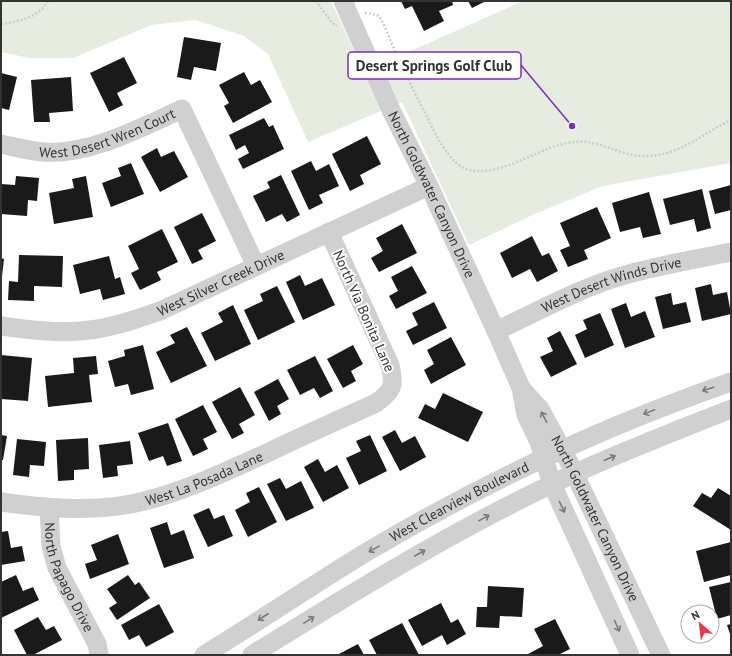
<svg xmlns="http://www.w3.org/2000/svg" width="732" height="656" font-family="'PT Sans',sans-serif">
  <rect width="100%" height="100%" fill="#fff"/>
  <path fill="#e6ecdf" d="M 1,1 L 331,1 L 364,72 L 523,1 L 731,1 L 731,163 L 603,186 L 539,212 L 469,245 L 402,102 L 308,142 L 268,54 L 244,36 L 196,20 L 151,25 L 73,58 L 29,58 L 1,52 Z"/>
  <g fill="#1a1a1a">
    <path d="M 401,1 L 452,1 L 453,5 L 439,11 L 444,21 L 424,31 L 412,6 L 405,9 Z"/>
    <path d="M 468,1 L 486,1 L 472,8 Z"/>
    <path d="M 184,37 L 221,43 L 216,71 L 194,67 L 191,80 L 177,77 Z"/>
    <path d="M 124,57 L 137,83 L 117,93 L 123,105 L 109,112 L 90,73 Z"/>
    <path d="M 244,72 L 251,85 L 260,80 L 272,102 L 233,123 L 224,106 L 229,103 L 219,85 Z"/>
    <path d="M 1,73 L 17,77 L 9,110 L 1,108 Z"/>
    <path d="M 71,77 L 73,111 L 49,113 L 50,122 L 34,122 L 31,80 Z"/>
    <path d="M 264,118 L 269,127 L 273,125 L 284,149 L 243,169 L 238,159 L 249,153 L 245,145 L 236,150 L 229,135 Z"/>
    <path d="M 367,136 L 381,164 L 360,175 L 364,184 L 350,191 L 332,154 Z"/>
    <path d="M 157,148 L 161,157 L 174,151 L 188,177 L 160,192 L 141,157 Z"/>
    <path d="M 311,161 L 316,171 L 329,164 L 339,186 L 319,195 L 323,203 L 309,210 L 291,171 Z"/>
    <path d="M 131,163 L 144,194 L 111,207 L 102,183 L 121,176 L 118,168 Z"/>
    <path d="M 281,175 L 300,215 L 287,222 L 282,214 L 266,222 L 253,196 L 270,188 L 267,182 Z"/>
    <path d="M 16,176 L 39,178 L 37,201 L 28,200 L 27,216 L 1,214 L 1,184 L 15,185 Z"/>
    <path d="M 86,176 L 93,217 L 54,224 L 49,193 L 74,188 L 72,179 Z"/>
    <path d="M 731,185 L 731,210 L 715,214 L 709,191 Z"/>
    <path d="M 702,189 L 711,228 L 697,232 L 694,219 L 670,225 L 663,199 Z"/>
    <path d="M 649,192 L 661,234 L 643,238 L 640,227 L 620,232 L 612,203 Z"/>
    <path d="M 597,207 L 611,238 L 584,250 L 588,259 L 568,267 L 560,250 L 570,246 L 560,223 Z"/>
    <path d="M 202,213 L 216,241 L 198,250 L 203,259 L 192,264 L 174,227 Z"/>
    <path d="M 402,224 L 417,253 L 379,272 L 371,258 L 383,251 L 376,238 Z"/>
    <path d="M 162,229 L 178,262 L 157,272 L 161,280 L 140,290 L 131,273 L 139,269 L 128,246 Z"/>
    <path d="M 532,236 L 542,256 L 549,253 L 558,271 L 537,282 L 530,269 L 512,278 L 500,253 Z"/>
    <path d="M 19,255 L 63,256 L 62,287 L 34,286 L 34,301 L 8,300 L 9,281 L 18,282 Z"/>
    <path d="M 109,256 L 115,279 L 120,277 L 125,294 L 103,300 L 100,289 L 80,294 L 73,265 Z"/>
    <path d="M 1,258 L 4,259 L 2,276 L 1,276 Z"/>
    <path d="M 412,266 L 427,293 L 396,309 L 389,296 L 398,291 L 391,277 Z"/>
    <path d="M 300,275 L 305,286 L 322,278 L 335,305 L 303,320 L 286,282 Z"/>
    <path d="M 711,284 L 713,295 L 727,292 L 731,314 L 702,321 L 695,288 Z"/>
    <path d="M 277,286 L 295,322 L 258,340 L 244,310 L 263,301 L 260,294 Z"/>
    <path d="M 671,293 L 673,305 L 686,302 L 691,322 L 663,329 L 655,297 Z"/>
    <path d="M 434,302 L 447,328 L 413,345 L 406,331 L 418,325 L 412,313 Z"/>
    <path d="M 626,303 L 631,317 L 645,311 L 655,337 L 625,348 L 611,309 Z"/>
    <path d="M 233,305 L 251,344 L 215,361 L 201,333 L 223,322 L 218,313 Z"/>
    <path d="M 600,313 L 614,345 L 585,358 L 575,335 L 587,329 L 583,320 Z"/>
    <path d="M 187,327 L 207,366 L 171,383 L 156,352 L 175,343 L 170,335 Z"/>
    <path d="M 560,331 L 577,364 L 551,377 L 540,357 L 553,351 L 547,338 Z"/>
    <path d="M 451,337 L 466,365 L 431,384 L 424,370 L 434,364 L 427,350 Z"/>
    <path d="M 143,345 L 154,389 L 131,395 L 128,384 L 115,387 L 108,361 L 125,356 L 124,350 Z"/>
    <path d="M 353,345 L 363,364 L 351,371 L 356,381 L 343,388 L 327,359 Z"/>
    <path d="M 1,355 L 32,358 L 28,401 L 1,399 Z"/>
    <path d="M 96,356 L 98,374 L 89,375 L 92,402 L 48,407 L 45,376 L 74,373 L 73,358 Z"/>
    <path d="M 315,356 L 333,391 L 320,398 L 314,388 L 300,395 L 287,370 Z"/>
    <path d="M 278,379 L 289,399 L 277,406 L 281,414 L 269,421 L 254,392 Z"/>
    <path d="M 240,387 L 255,415 L 239,424 L 244,433 L 232,439 L 212,402 Z"/>
    <path d="M 443,393 L 483,412 L 468,442 L 418,418 L 425,404 L 435,409 Z"/>
    <path d="M 203,405 L 217,432 L 203,439 L 208,449 L 193,456 L 175,419 Z"/>
    <path d="M 168,423 L 182,461 L 167,466 L 163,456 L 149,461 L 138,433 Z"/>
    <path d="M 395,430 L 402,443 L 415,436 L 426,457 L 400,471 L 382,437 Z"/>
    <path d="M 1,435 L 7,436 L 3,460 L 1,460 Z"/>
    <path d="M 370,435 L 387,471 L 359,485 L 346,458 L 361,451 L 356,441 Z"/>
    <path d="M 88,438 L 89,469 L 74,470 L 74,480 L 58,481 L 56,440 Z"/>
    <path d="M 17,439 L 46,442 L 44,466 L 30,465 L 29,477 L 13,475 Z"/>
    <path d="M 130,441 L 133,464 L 117,466 L 118,476 L 103,478 L 99,445 Z"/>
    <path d="M 318,459 L 325,472 L 337,465 L 349,488 L 323,502 L 304,467 Z"/>
    <path d="M 280,478 L 286,489 L 301,481 L 314,508 L 286,521 L 267,484 Z"/>
    <path d="M 259,487 L 277,522 L 248,537 L 235,510 L 250,502 L 246,493 Z"/>
    <path d="M 718,488 L 731,496 L 731,530 L 693,506 L 702,493 L 711,498 Z"/>
    <path d="M 209,508 L 214,519 L 224,515 L 233,536 L 208,547 L 193,515 Z"/>
    <path d="M 167,522 L 171,535 L 184,530 L 194,558 L 164,568 L 150,528 Z"/>
    <path d="M 8,531 L 11,548 L 22,546 L 25,561 L 1,565 L 1,532 Z"/>
    <path d="M 118,534 L 129,564 L 90,579 L 85,564 L 97,560 L 91,545 Z"/>
    <path d="M 731,542 L 731,575 L 704,582 L 696,551 Z"/>
    <path d="M 16,575 L 23,591 L 33,587 L 39,600 L 1,618 L 1,582 Z"/>
    <path d="M 128,575 L 135,585 L 139,582 L 150,598 L 117,620 L 109,608 L 117,603 L 107,589 Z"/>
    <path d="M 731,582 L 731,615 L 717,619 L 709,587 Z"/>
    <path d="M 488,586 L 524,588 L 522,617 L 500,616 L 499,628 L 476,627 L 477,607 L 487,607 Z"/>
    <path d="M 441,603 L 451,623 L 458,619 L 466,634 L 447,645 L 442,635 L 422,646 L 408,620 Z"/>
    <path d="M 159,604 L 174,632 L 146,647 L 139,635 L 129,640 L 121,625 Z"/>
    <path d="M 38,617 L 46,630 L 54,626 L 62,640 L 33,655 L 27,655 L 14,630 Z"/>
    <path d="M 555,619 L 570,649 L 558,655 L 529,655 L 528,654 L 543,646 L 534,629 Z"/>
    <path d="M 402,623 L 419,655 L 377,655 L 369,640 Z"/>
    <path d="M 731,624 L 731,637 L 727,625 Z"/>
    <path d="M 358,644 L 364,655 L 337,655 Z"/>
  </g>
  <g fill="none" stroke-linecap="round" stroke-linejoin="round">
    <g stroke="#cdcdcd" stroke-width="2.5" stroke-dasharray="2 2" stroke-linecap="butt">
      <path d="M 316,1 L 332,23 L 337,26"/>
      <path d="M 365,13 L 369,13 L 379,16 C 387,29 391,44 398,57 C 408,80 420,103 431,125 C 438,139 447,156 459,165 C 468,172 480,172 491,170 C 520,165 545,145 574,142 C 598,139 618,155 642,156 C 676,158 702,134 731,120"/>
      <path d="M 1,24 C 18,22 39,17 48,1"/>
    </g>
    <g stroke="#d0d0d0" stroke-width="19">
      <path id="s1" d="M 343,1 L 391,110 L 429,186 L 496,331 L 521,388 L 526,415 L 539,442 L 552,484 L 630,655"/>
      <path id="s2" d="M 1,144 C 15,147 29,151 43,152 C 88,156 142,127 182,109 L 256,266"/>
      <path id="s3" d="M 1,326 C 30,330 61,334 90,330 C 114,327 137,319 160,311 L 429,186"/>
      <path id="s4" d="M 496,331 C 535,313 574,291 615,278 C 653,266 692,260 731,252"/>
      <path id="s5" d="M 521,388 L 540,409 L 570,464 L 661,655"/>
      <path id="s6" d="M 1,502 C 44,508 88,512 131,504 C 178,495 222,473 265,454 C 302,436 339,420 376,403 C 393,391 395,385 390,365 L 329,232"/>
      <path id="s7" d="M 49,508 L 51,546 L 57,568 L 97,644 L 99,655"/>
      <path id="s8" d="M 204,655 C 258,622 311,586 365,553 C 481,484 604,426 731,382"/>
      <path d="M 252,655 C 350,594 448,534 552,484 C 610,456 671,433 731,409"/>
    </g>
  </g>
  <defs><path id="oneway-shaft" d="M-6 0H5M1.5-3L5.5 0L1.5 3" fill="none" stroke-width="1.6" stroke-linecap="round" stroke-linejoin="round"/></defs>
  <g stroke="#7a7a7a">
    <use href="#oneway-shaft" transform="translate(708 389) rotate(162)"/>
    <use href="#oneway-shaft" transform="translate(649 412) rotate(158)"/>
    <use href="#oneway-shaft" transform="translate(544 417) rotate(-117)"/>
    <use href="#oneway-shaft" transform="translate(610 458) rotate(-23)"/>
    <use href="#oneway-shaft" transform="translate(562 507) rotate(65)"/>
    <use href="#oneway-shaft" transform="translate(484 518) rotate(-29)"/>
    <use href="#oneway-shaft" transform="translate(374 549) rotate(151)"/>
    <use href="#oneway-shaft" transform="translate(420 553) rotate(-30)"/>
    <use href="#oneway-shaft" transform="translate(263 617) rotate(147)"/>
    <use href="#oneway-shaft" transform="translate(309 620) rotate(-32)"/>
    <use href="#oneway-shaft" transform="translate(617 626) rotate(66)"/>
  </g>
  <g text-anchor="middle" dominant-baseline="central" stroke-width="4" stroke-linejoin="round" paint-order="stroke">
    <g font-size="14" fill="#333" stroke="#fff">
      <text stroke="none"><textPath href="#s2" startOffset="110">West Desert Wren Court</textPath></text>
      <text stroke="none"><textPath href="#s1" startOffset="213">North Goldwater Canyon Drive</textPath></text>
      <text stroke="none"><textPath href="#s3" startOffset="229">West Silver Creek Drive</textPath></text>
      <text stroke="none"><textPath href="#s4" startOffset="125">West Desert Winds Drive</textPath></text>
      <text transform="translate(364 311) rotate(66)">North Via Bonita Lane</text>
      <text stroke="none"><textPath href="#s6" startOffset="208">West La Posada Lane</textPath></text>
      <text stroke="none"><textPath href="#s8" startOffset="298">West Clearview Boulevard</textPath></text>
      <text stroke="none"><textPath href="#s5" startOffset="151">North Goldwater Canyon Drive</textPath></text>
      <text stroke="none"><textPath href="#s7" startOffset="73">North Papago Drive</textPath></text>
    </g>
  </g>
  <path fill="none" stroke="#7b2cbf" stroke-width="1.5" d="M572 126L521 65"/>
  <circle fill="#7b2cbf" stroke="#fff" stroke-width="1.5" cx="572" cy="126" r="4"/>
  <rect fill="#fff" stroke="#7b2cbf" stroke-width="1.5" x="348" y="52" width="173" height="27" rx="4"/>
  <g font-size="15" text-anchor="middle" font-weight="bold" fill="#333">
    <text x="434" y="71">Desert Springs Golf Club</text>
  </g>
  <rect width="732" height="656" fill="none" stroke="#333333" stroke-width="4"/>
  <g transform="translate(700 624) rotate(332)"><circle r="19" fill="#ffffff" stroke="#adadad"/>
  <path d="M0-3L7 15L0 10L-7 15Z" fill="#e63946"/>
  <text y="-6" font-size="11" font-weight="bold" text-anchor="middle" fill="#333333">N</text>
  </g>
</svg>
